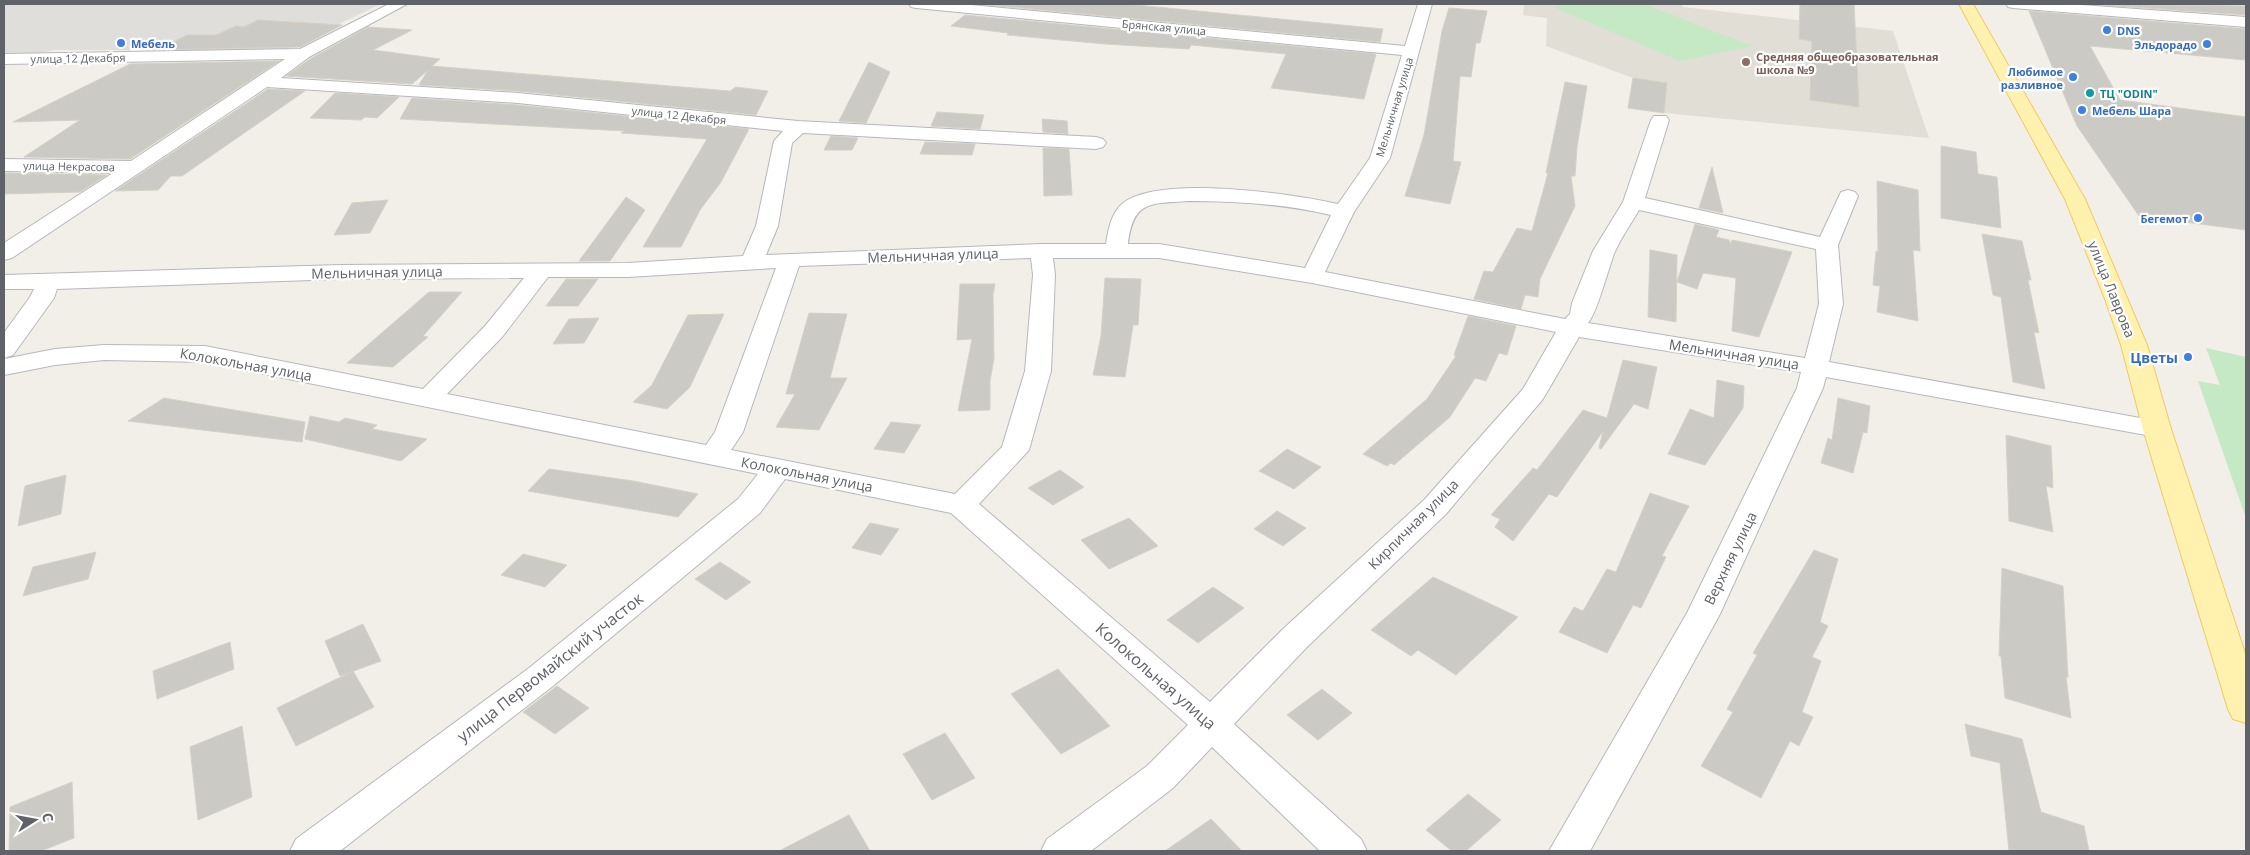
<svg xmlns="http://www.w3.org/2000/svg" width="2250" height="855" font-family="'Open Sans',sans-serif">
  <rect width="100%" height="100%" fill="#f1efe8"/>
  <path fill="#e0deda" d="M 4,4 L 381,4 L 284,50 L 55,50 L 32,55 L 4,55 Z"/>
  <path fill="#e1ded6" d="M 1524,4 L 1682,4 L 1683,7 L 1893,31 L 1929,138 L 1664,113 L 1667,83 L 1633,78 L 1546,46 L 1547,18 L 1523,15 Z"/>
  <g fill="#c5e8c5">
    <path d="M 1568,4 L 1644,4 L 1752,46 L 1680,61 L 1553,7 Z"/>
    <path d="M 2206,348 L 2246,357 L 2246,518 L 2198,381 L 2220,385 Z"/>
  </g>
  <g fill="#cccac5" stroke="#d6d1c6">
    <path d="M 978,4 L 1126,4 L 1383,29 L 1380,42 Z"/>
    <path d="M 1800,4 L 1854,4 L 1859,107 L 1810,100 L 1812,41 L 1799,39 Z"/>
    <path d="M 2090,4 L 2246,6 L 2246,15 Z"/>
    <path d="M 1449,8 L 1487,11 L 1480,43 L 1476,43 L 1471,77 L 1460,76 L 1453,161 L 1461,162 L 1450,204 L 1405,196 L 1424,135 L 1442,31 Z"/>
    <path d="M 2029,11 L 2246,29 L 2246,60 L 2090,46 L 2120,100 L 2246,117 L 2246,230 L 2139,216 L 2077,126 Z"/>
    <path d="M 965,15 L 1376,54 L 1364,99 L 1271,88 L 1286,54 L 1191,45 L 1189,49 L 1105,44 L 1007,35 L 1008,33 L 951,26 Z"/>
    <path d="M 258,20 L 342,25 L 300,47 L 158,50 L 187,35 L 216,35 L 236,26 L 244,27 Z"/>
    <path d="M 368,27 L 412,30 L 373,50 L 440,59 L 432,66 L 730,91 L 736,87 L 768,91 L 756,115 L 518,91 L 419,85 L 428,70 L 412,84 L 286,76 L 310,59 Z"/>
    <path d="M 279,61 L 130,159 L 24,157 L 80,120 L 13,122 L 130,64 Z"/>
    <path d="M 869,62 L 890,72 L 866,123 L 839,121 Z"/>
    <path d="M 1633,78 L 1667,83 L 1664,113 L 1628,108 Z"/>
    <path d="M 1565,82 L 1587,86 L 1577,147 L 1575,176 L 1571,176 L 1575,206 L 1540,279 L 1538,297 L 1525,295 L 1521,309 L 1474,299 L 1484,271 L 1493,272 L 1517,228 L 1532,231 L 1548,173 L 1546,173 Z"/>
    <path d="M 268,89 L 305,91 L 182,176 L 171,176 L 158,190 L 115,191 Z"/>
    <path d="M 335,93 L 399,97 L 377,118 L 365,117 L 361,120 L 310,118 Z"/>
    <path d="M 412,98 L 518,105 L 749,129 L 721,182 L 700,210 L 681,247 L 643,247 L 707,139 L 621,133 L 624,131 L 400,119 Z"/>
    <path d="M 937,112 L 984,115 L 980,129 L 931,126 Z"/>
    <path d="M 1042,119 L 1067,121 L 1068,134 L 1043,132 Z"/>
    <path d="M 831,136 L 858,138 L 852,150 L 824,150 Z"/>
    <path d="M 925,142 L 975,144 L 972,155 L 920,154 Z"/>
    <path d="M 1941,146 L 1976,152 L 1978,174 L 1997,177 L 2001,228 L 1941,218 Z"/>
    <path d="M 1043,148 L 1069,149 L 1072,195 L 1044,196 Z"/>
    <path d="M 1712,167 L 1723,213 L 1699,208 Z"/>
    <path d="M 4,173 L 107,175 L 80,192 L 4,194 Z"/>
    <path d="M 1877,181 L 1918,190 L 1920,251 L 1913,250 L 1918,321 L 1877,312 L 1880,286 L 1873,285 L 1876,251 L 1878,252 Z"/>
    <path d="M 626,197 L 645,210 L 610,261 L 579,261 Z"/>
    <path d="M 388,200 L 370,233 L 334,235 L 352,203 Z"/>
    <path d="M 1695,224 L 1719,230 L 1716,237 L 1729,240 L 1730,244 L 1732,240 L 1792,252 L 1759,337 L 1732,331 L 1736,278 L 1703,273 L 1697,289 L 1677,282 Z"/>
    <path d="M 1982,234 L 2022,241 L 2031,280 L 2028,280 L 2039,333 L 2034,332 L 2045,389 L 2013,382 L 2001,297 L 1993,295 Z"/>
    <path d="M 1650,250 L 1677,255 L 1676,322 L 1648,317 Z"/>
    <path d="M 1105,278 L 1141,279 L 1138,325 L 1133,325 L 1125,377 L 1093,375 L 1101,336 Z"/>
    <path d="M 566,279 L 598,279 L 578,306 L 546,306 Z"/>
    <path d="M 960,284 L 995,284 L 993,294 L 994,358 L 990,381 L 990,410 L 958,411 L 972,339 L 957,340 Z"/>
    <path d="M 429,292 L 462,292 L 423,336 L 428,337 L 393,367 L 347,363 Z"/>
    <path d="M 809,313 L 847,314 L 830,378 L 847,378 L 819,430 L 776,427 L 795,394 L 786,394 Z"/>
    <path d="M 724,314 L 690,387 L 667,409 L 633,402 L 652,385 L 688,315 Z"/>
    <path d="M 1468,316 L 1516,326 L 1507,355 L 1499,353 L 1486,381 L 1475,378 L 1450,417 L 1394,465 L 1391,463 L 1387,466 L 1363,454 L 1427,399 L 1456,356 L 1454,355 Z"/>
    <path d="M 599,318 L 584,343 L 553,344 L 569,319 Z"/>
    <path d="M 1623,360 L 1657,367 L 1648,409 L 1634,404 L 1601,449 L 1599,448 L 1603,431 L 1557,497 L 1549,494 L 1513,541 L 1495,527 L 1500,519 L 1491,515 L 1533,468 L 1537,470 L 1583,410 L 1607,418 Z"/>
    <path d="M 1717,380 L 1744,386 L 1743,408 L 1705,465 L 1668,454 L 1690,409 L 1714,418 Z"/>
    <path d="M 164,398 L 305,422 L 302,442 L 128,421 Z"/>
    <path d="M 1838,398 L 1870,406 L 1867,433 L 1863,432 L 1853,473 L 1821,463 L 1828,438 L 1832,440 Z"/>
    <path d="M 310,416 L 339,422 L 345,418 L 377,425 L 372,429 L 427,439 L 401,461 L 305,439 Z"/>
    <path d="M 891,422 L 921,425 L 904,453 L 874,449 Z"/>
    <path d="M 2006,435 L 2051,446 L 2053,488 L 2046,486 L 2053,532 L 2009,521 Z"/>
    <path d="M 1287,449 L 1321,467 L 1294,489 L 1259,471 Z"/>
    <path d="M 549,469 L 633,481 L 698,494 L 678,517 L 528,491 Z"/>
    <path d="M 1060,470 L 1084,487 L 1053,505 L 1028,488 Z"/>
    <path d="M 66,475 L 61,514 L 18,526 L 25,486 Z"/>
    <path d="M 1650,493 L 1689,506 L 1662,556 L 1666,557 L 1641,608 L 1633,605 L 1607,653 L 1559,632 L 1574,607 L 1583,611 L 1607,569 L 1616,572 Z"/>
    <path d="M 1277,511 L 1306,528 L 1283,546 L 1254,529 Z"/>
    <path d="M 1129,518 L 1158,546 L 1109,569 L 1081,540 Z"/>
    <path d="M 870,523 L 899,529 L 881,555 L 852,548 Z"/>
    <path d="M 1814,550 L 1838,559 L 1820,622 L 1828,626 L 1812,657 L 1821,661 L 1802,712 L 1813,717 L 1799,746 L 1790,741 L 1761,798 L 1701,766 L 1733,712 L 1727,709 L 1757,655 L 1753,653 Z"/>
    <path d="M 96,552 L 88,579 L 23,596 L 33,567 Z"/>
    <path d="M 523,554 L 567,565 L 545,587 L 501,575 Z"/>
    <path d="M 720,562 L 751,582 L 726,600 L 695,579 Z"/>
    <path d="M 2002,568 L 2063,586 L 2068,677 L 2066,677 L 2071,718 L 2005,698 L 2001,656 L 1999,656 Z"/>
    <path d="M 1433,577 L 1518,617 L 1456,675 L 1418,650 L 1411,656 L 1371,630 Z"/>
    <path d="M 1213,587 L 1244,608 L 1198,643 L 1167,620 Z"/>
    <path d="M 363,624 L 381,661 L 340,676 L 325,641 Z"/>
    <path d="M 230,642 L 234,669 L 157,699 L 153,671 Z"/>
    <path d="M 1058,669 L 1110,726 L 1061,754 L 1011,694 Z"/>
    <path d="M 353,671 L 374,707 L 296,746 L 277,708 Z"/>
    <path d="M 557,686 L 589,708 L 555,734 L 523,712 Z"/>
    <path d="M 1322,689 L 1352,713 L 1318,740 L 1287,715 Z"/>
    <path d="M 1965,724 L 2022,739 L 2041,812 L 2084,826 L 2089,851 L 2009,851 L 2000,763 L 1971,756 Z"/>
    <path d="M 242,726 L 252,797 L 198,820 L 190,747 Z"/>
    <path d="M 945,733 L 975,778 L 932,800 L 903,754 Z"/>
    <path d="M 72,782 L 74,838 L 41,851 L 9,851 L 10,807 Z"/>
    <path d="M 1468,794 L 1501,820 L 1466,851 L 1452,851 L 1426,830 Z"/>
    <path d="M 849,815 L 870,851 L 779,851 Z"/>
    <path d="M 1211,819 L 1242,851 L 1165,851 Z"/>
  </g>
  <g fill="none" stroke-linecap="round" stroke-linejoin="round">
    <defs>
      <g id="minor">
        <path d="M 389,4 L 407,4 L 309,57 L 281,78 L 518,93 L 798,121 L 1096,137 L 1103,139 L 1106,143 L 1103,147 L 1096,149 L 803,133 L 792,143 L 778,226 L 766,255 L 1041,244 L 1106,244 C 1108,230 1111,213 1123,203 C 1161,174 1292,194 1338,204 L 1370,158 L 1402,55 L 916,8 L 911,7 L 909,4 L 961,4 L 1405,46 L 1418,4 L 1432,4 L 1390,158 L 1354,212 L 1325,272 L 1565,319 L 1570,314 L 1572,303 L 1593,251 L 1623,202 L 1651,120 L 1654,116 L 1666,116 L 1669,120 L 1645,198 L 1820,237 L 1841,192 L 1848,190 L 1855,192 L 1858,196 L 1838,245 L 1843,304 L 1829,362 L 2157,421 L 2167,423 L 2171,429 L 2167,435 L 2157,437 L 1826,377 L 1823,388 L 1720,614 L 1590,851 L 1549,851 L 1687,613 L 1797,388 L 1801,372 L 1579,337 L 1543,399 L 1446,514 L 1307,647 L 1234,724 L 1361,839 L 1367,851 L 1320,851 L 1212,747 L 1173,788 L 1091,851 L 1041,851 L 1047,839 L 1147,766 L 1188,725 L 951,513 L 785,479 L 760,513 L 553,686 L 340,851 L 290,851 L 296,839 L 529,668 L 738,499 L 758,474 L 205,362 L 104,360 L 55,365 L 4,375 L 4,359 L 55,349 L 104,345 L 205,346 L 423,389 L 485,326 L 524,278 L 341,279 L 57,289 L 54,298 L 13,355 L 4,358 L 4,333 L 30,297 L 34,289 L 4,289 L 4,275 L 341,265 L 628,263 L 743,256 L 756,226 L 774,141 L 783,131 L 518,103 L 267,87 L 12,258 L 4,260 L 4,243 L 113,173 L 4,171 L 4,159 L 131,161 L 285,59 L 4,64 L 4,54 L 300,49 ZM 1189,201 C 1237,201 1284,204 1331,215 L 1305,268 L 1159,244 L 1128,244 C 1133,200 1150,204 1189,201 ZM 1639,210 L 1816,249 L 1819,304 L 1805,358 L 1588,323 C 1597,313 1608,270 1614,254 C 1620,239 1631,224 1639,210 ZM 1031,258 L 1033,275 L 1025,371 L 1002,447 L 955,494 L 731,450 L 743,432 L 799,266 ZM 1053,258 L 1159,258 L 1312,283 L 1556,332 L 1523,389 L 1424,500 L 1283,629 L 1210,702 L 979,504 L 1029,450 L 1051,371 L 1055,275 ZM 776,268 L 715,432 L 706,445 L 447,394 L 503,336 L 548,277 L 628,277 Z"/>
        <path d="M 2006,4 L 2068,4 L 2246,17 L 2246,27 L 2013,8 L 2008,7 Z"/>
      </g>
      <path id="major" d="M 1959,4 L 1973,4 L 2085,199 L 2147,345 L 2171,429 L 2246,656 L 2246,723 L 2233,719 L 2228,709 L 2143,429 L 2121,345 L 2105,299 L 2065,199 Z"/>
    </defs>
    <use href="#minor" stroke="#b5b8bc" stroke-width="2"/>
    <use href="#major" stroke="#f2c960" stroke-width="2"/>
    <use href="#minor" fill="#fff" fill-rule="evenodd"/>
    <use href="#major" fill="#fff2af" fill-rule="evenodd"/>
  </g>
  <g fill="#3f7fe0" stroke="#fff" stroke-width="2">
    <circle cx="2107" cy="30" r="5"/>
    <circle cx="121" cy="43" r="5"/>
    <circle cx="2207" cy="44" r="5"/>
    <circle cx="2073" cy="77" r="5"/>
    <circle cx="2082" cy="110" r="5"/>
    <circle cx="2198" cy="218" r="5"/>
    <circle cx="2188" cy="357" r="5"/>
  </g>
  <circle fill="#8d6e63" stroke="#fff" stroke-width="2" cx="1746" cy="62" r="5"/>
  <circle fill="#0f9aa8" stroke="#fff" stroke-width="2" cx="2090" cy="93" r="5"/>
  <g text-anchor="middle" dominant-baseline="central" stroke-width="4.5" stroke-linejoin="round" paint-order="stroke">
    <g font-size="11" fill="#5f6368" stroke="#fff">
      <text transform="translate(1164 27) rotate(5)">Брянская улица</text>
      <text transform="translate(78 58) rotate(-1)">улица 12 Декабря</text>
      <text transform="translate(1394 107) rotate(-73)">Мельничная улица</text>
      <text transform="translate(679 115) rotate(6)">улица 12 Декабря</text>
      <text transform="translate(69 166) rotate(1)">улица Некрасова</text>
    </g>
    <g font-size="11" font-weight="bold" fill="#366cbe" stroke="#fff" text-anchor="start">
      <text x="2117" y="30">DNS</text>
      <text x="131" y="43">Мебель</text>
      <text x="2197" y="44" text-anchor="end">Эльдорадо</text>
      <text x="2063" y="71" text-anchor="end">Любимое<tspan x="2063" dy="13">разливное</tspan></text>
      <text x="2092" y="110">Мебель Шара</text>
      <text x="2188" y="218" text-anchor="end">Бегемот</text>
    </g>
    <g font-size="11" font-weight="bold" fill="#785e54" stroke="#fff" text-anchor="start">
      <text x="1756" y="56">Средняя общеобразовательная<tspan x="1756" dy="13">школа №9</tspan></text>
    </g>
    <g font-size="11" font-weight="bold" fill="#0d838f" stroke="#fff" text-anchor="start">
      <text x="2100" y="93">ТЦ "ODIN"</text>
    </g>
    <g font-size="14" fill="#5f6368" stroke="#fff">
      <text transform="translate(933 255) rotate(-2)">Мельничная улица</text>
      <text transform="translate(377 272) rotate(-1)">Мельничная улица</text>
      <text transform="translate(2112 289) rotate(68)">улица Лаврова</text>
      <text transform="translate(1734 354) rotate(9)">Мельничная улица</text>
      <text transform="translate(246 364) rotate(10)">Колокольная улица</text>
      <text transform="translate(807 474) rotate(11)">Колокольная улица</text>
      <text transform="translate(1413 524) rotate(-45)">Кирпичная улица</text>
      <text transform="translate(1730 558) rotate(-64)">Верхняя улица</text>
    </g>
    <g font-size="14" font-weight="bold" fill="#366cbe" stroke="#fff" text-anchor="end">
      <text x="2178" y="357">Цветы</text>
    </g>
    <g font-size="16" fill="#5f6368" stroke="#fff">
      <text transform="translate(550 667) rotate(-38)">улица Первомайский участок</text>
      <text transform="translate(1156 676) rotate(41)">Колокольная улица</text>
    </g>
  </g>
  <rect width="2250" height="855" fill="none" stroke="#5f6368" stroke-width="10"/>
  <g transform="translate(35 820) rotate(79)" stroke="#ffffff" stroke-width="4" paint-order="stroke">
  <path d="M0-4L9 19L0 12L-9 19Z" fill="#5f6368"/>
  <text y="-8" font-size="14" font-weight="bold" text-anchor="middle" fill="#5f6368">С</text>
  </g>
</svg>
